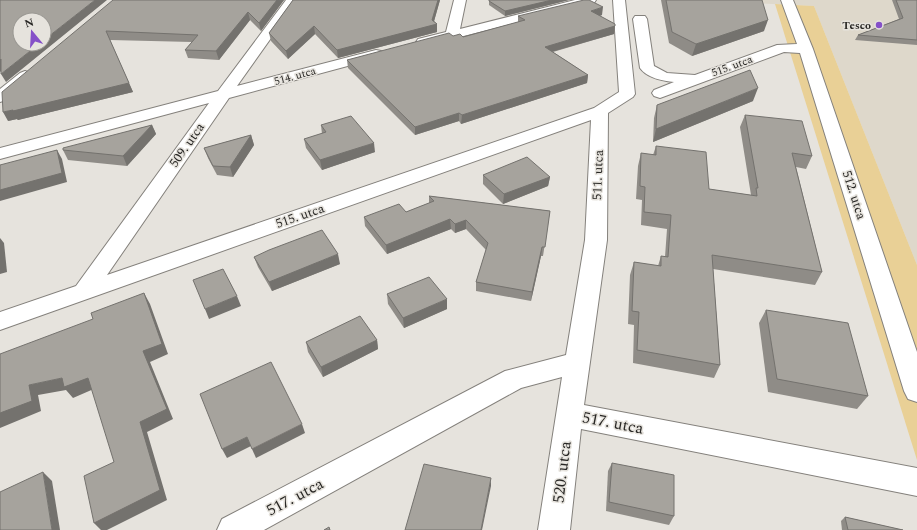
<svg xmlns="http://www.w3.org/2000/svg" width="917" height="530" font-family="Spectral,serif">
  <rect width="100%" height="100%" fill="#e6e3dd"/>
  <path fill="#ded8cb" d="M 690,0 L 917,0 L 917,265 L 814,6 Z"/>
  <path fill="#e9d096" d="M 775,4 L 814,6 L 917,265 L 917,460 Z"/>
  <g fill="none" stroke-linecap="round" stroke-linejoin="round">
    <defs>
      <g id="street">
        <path d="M 286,0 L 298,0 L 237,86 L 376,50 L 381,51 L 383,54 L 381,57 L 229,98 L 107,275 L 594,108 L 619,92 L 613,0 L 625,0 L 635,94 L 633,97 L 608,113 L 607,240 L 584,405 L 917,468 L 917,496 L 581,429 L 570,530 L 538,530 L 562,377 L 521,388 L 264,530 L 217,530 L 222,519 L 505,371 L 566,355 L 585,240 L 591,120 L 0,330 L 0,312 L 76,286 L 209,103 L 0,159 L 0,148 L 218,91 Z"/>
        <path d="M 454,0 L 466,0 L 460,29 L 575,0 L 596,0 L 594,3 L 428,45 L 423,46 L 418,45 L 416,42 L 418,39 L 446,32 Z"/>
        <path d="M 781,0 L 793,0 L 813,49 L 917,352 L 917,402 L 908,399 L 904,391 L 800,53 L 784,52 L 660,98 L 654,96 L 652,93 L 654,90 L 674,82 C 663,81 647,78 640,68 L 633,19 L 635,16 L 645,16 L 647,19 L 654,66 L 667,73 L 695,75 L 777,45 L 797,44 Z"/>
        <path d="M 25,71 L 30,73 L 33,76 L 30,79 L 6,100 L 0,102 L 0,89 L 20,73 Z"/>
      </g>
    </defs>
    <use href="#street" stroke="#84817c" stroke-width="2"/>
    <use href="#street" fill="#fff" fill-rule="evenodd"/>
  </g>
  <g fill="#8f8c87">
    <path d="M 113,0 L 284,0 L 261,31 L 250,20 L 219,60 L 188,58 L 185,50 L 192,42 L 110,40 L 133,92 L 18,120 L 17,119 L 8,121 Z"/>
    <path d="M 293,0 L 440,0 L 434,21 L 437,24 L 437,32 L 338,58 L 315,34 L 288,59 L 271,41 L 269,33 Z"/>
    <path d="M 489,0 L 569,0 L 505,16 L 489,5 Z"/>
    <path d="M 661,0 L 762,0 L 764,31 L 692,56 L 669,43 Z"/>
    <path d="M 892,0 L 917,0 L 917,45 L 855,40 L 858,35 L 899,19 Z"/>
    <path d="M 602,15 L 600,16 L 615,26 L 614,34 L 553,52 L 588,75 L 587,83 L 461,124 L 459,121 L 415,135 L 348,68 L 347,60 L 453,36 L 463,37 L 518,22 L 518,16 Z"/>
    <path d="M 753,101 L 653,142 L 654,118 L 657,105 Z"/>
    <path d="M 745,115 L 812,156 L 806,169 L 796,167 L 822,272 L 815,285 L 713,269 L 720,365 L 714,378 L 633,363 L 634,325 L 628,324 L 630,275 L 634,262 L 658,266 L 661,256 L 665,257 L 667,229 L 641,225 L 642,200 L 636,199 L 638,166 L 641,153 L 653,155 L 656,146 L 709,189 L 751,195 L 740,127 Z"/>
    <path d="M 152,125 L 156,134 L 127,166 L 68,160 L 63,150 Z"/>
    <path d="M 321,125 L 375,152 L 322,170 L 306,148 L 304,139 L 322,134 Z"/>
    <path d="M 251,135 L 254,145 L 233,177 L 217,175 L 208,158 L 204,148 Z"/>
    <path d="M 483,175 L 550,177 L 548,186 L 503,204 L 483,184 Z"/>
    <path d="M 429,196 L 550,211 L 543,256 L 541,256 L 531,301 L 476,291 L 476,282 L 486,250 L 466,229 L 455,233 L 451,229 L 387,254 L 365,226 L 364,217 L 406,212 L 429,203 Z"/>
    <path d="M 254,257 L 340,264 L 272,291 L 258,267 Z"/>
    <path d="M 387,294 L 447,309 L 404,328 L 388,304 Z"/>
    <path d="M 766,310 L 868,396 L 857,409 L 768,392 L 759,323 Z"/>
    <path d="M 377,340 L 378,349 L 323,377 L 308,352 L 306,342 Z"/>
    <path d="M 612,463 L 674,516 L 669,525 L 606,511 L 608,471 Z"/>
    <path d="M 845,517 L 903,530 L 842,530 L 841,521 Z"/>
  </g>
  <g fill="#74726e">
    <path d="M 95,0 L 107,0 L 6,82 L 1,74 L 39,44 L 44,44 L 44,40 Z"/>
    <path d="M 277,0 L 284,0 L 261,31 L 259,23 Z"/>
    <path d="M 438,0 L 440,0 L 433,25 L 437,24 L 437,32 L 338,58 L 337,50 L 432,20 Z"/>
    <path d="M 552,0 L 569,0 L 505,16 L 505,11 Z"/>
    <path d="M 603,7 L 602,15 L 590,18 L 591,11 Z"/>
    <path d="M 248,12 L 250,20 L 219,60 L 216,51 Z"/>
    <path d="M 768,20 L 764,31 L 692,56 L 696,44 Z"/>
    <path d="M 314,26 L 315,34 L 288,59 L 286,51 Z"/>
    <path d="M 615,26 L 614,34 L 544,54 L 545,47 Z"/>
    <path d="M 1,59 L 5,68 L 0,72 L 0,60 Z"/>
    <path d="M 588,75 L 587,83 L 461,124 L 462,115 Z"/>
    <path d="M 129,83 L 133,92 L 18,120 L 17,119 L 8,121 L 3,112 Z"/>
    <path d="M 758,88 L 753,101 L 653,142 L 656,129 Z"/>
    <path d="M 459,113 L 459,121 L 415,135 L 415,127 Z"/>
    <path d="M 152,125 L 156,134 L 127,166 L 123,156 Z"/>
    <path d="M 251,135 L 254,145 L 233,177 L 230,167 Z"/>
    <path d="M 374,143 L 375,152 L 322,170 L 320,160 Z"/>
    <path d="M 57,150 L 62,159 L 67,182 L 0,201 L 0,190 Z"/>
    <path d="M 550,177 L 548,186 L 503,204 L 504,194 Z"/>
    <path d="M 450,219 L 451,229 L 387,254 L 386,245 Z"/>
    <path d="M 466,220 L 466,229 L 455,233 L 455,224 Z"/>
    <path d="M 0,238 L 4,243 L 7,272 L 0,274 Z"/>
    <path d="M 542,247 L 541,256 L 531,301 L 532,292 Z"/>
    <path d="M 338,254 L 340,264 L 272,291 L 269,282 Z"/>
    <path d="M 144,293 L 150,304 L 168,354 L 150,362 L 173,419 L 147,432 L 167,500 L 107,530 L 101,530 L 94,523 L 140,422 L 143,351 Z"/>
    <path d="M 237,296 L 241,306 L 209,319 L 205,309 Z"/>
    <path d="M 447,299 L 447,309 L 404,328 L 403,318 Z"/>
    <path d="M 377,340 L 378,349 L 323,377 L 321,367 Z"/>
    <path d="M 62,378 L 88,378 L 96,388 L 73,398 L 66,390 L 38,395 L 41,411 L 0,428 L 0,413 L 29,385 Z"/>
    <path d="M 302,424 L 305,433 L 256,458 L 252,449 Z"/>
    <path d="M 247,437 L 251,446 L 227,458 L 222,449 Z"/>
    <path d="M 43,472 L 52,481 L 60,530 L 52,530 Z"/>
    <path d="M 491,478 L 491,486 L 482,530 L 481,530 Z"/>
  </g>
  <g fill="#a6a39d" stroke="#74726e">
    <path d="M 0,0 L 95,0 L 44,40 L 44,20 L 20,20 L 20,44 L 39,44 L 1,74 L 1,59 L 0,60 Z"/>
    <path d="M 113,0 L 277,0 L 259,23 L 248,12 L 216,51 L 185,50 L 198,35 L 106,31 L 129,83 L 13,111 L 13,110 L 3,112 L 2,92 Z"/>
    <path d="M 293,0 L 438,0 L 432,20 L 437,24 L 337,50 L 314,26 L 286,51 L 269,33 Z"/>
    <path d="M 489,0 L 552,0 L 505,11 L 489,1 Z"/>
    <path d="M 584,0 L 589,0 L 603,7 L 591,11 L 615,24 L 615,26 L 545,47 L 588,75 L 462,115 L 459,113 L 415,127 L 347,60 L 449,33 L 453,36 L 460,34 L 463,37 L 525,20 L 518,16 Z"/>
    <path d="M 666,0 L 762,0 L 768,20 L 696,44 L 672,32 Z"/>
    <path d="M 896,0 L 917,0 L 917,40 L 858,35 L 903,18 Z"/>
    <path d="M 750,70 L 758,88 L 656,129 L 657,105 Z"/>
    <path d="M 745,115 L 802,121 L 812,156 L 792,153 L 822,272 L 712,255 L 720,365 L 637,350 L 639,312 L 632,311 L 634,262 L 661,266 L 661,256 L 668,257 L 671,215 L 644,212 L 645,187 L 640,186 L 641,153 L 656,155 L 656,146 L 706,152 L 709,189 L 757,196 L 756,188 L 758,188 Z"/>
    <path d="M 351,116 L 374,143 L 320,160 L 304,139 L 326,132 L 321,125 Z"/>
    <path d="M 152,125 L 123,156 L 63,150 L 63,148 Z"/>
    <path d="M 251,135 L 230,167 L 213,166 L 204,148 Z"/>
    <path d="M 57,150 L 62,173 L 0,190 L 0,165 Z"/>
    <path d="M 527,157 L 550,177 L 504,194 L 483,175 Z"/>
    <path d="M 429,196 L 550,211 L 545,247 L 542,247 L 532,292 L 476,282 L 488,243 L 466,220 L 455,224 L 450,219 L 386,245 L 364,217 L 399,204 L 406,212 L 434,201 Z"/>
    <path d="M 322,230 L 338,254 L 269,282 L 254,257 L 269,250 Z"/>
    <path d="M 223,269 L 237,296 L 205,309 L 193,280 Z"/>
    <path d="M 429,277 L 447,299 L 403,318 L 387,294 Z"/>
    <path d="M 144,293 L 162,344 L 143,351 L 167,409 L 140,422 L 160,490 L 94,523 L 84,476 L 114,462 L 88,378 L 64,387 L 62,378 L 29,385 L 32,401 L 0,413 L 0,354 L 93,319 L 91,313 Z"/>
    <path d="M 766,310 L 848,323 L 868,396 L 777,379 Z"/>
    <path d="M 360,316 L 377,340 L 321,367 L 306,342 Z"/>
    <path d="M 271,362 L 302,424 L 252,449 L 247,437 L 222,449 L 200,394 Z"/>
    <path d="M 612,463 L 674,475 L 674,516 L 609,502 Z"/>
    <path d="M 424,464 L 491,478 L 481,530 L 405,530 Z"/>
    <path d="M 43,472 L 52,530 L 0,530 L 0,492 Z"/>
    <path d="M 845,517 L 903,530 L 848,530 Z"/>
    <path d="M 329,527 L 330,530 L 324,530 Z"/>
  </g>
  <circle fill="#8550c8" stroke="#e6e3dd" stroke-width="1.5" cx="879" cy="25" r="4"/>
  <g text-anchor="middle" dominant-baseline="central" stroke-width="3" stroke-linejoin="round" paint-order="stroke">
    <g font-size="11" font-weight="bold" fill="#282725" stroke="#e6e3dd" text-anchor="end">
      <text x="871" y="25">Tesco</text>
    </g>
    <g font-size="11" fill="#282725" stroke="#e6e3dd">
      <text transform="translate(732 66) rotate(-20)">515. utca</text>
      <text transform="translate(295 76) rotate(-15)">514. utca</text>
    </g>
    <g font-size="13" fill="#282725" stroke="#e6e3dd">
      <text transform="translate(187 145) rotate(-55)">509. utca</text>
      <text transform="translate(598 175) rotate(-88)">511. utca</text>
      <text transform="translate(854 195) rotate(72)">512. utca</text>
      <text transform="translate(300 216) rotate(-19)">515. utca</text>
    </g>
    <g font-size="16" fill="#282725" stroke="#e6e3dd">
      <text transform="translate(613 423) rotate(11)">517. utca</text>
      <text transform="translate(562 472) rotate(-83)">520. utca</text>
      <text transform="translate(295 497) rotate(-28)">517. utca</text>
    </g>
  </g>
  <g transform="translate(32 32) rotate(342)"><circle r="19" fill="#e6e3dd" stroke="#9a9893"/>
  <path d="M0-3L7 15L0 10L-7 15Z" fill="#8550c8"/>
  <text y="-6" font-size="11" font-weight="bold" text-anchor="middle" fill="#282725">N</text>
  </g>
</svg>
